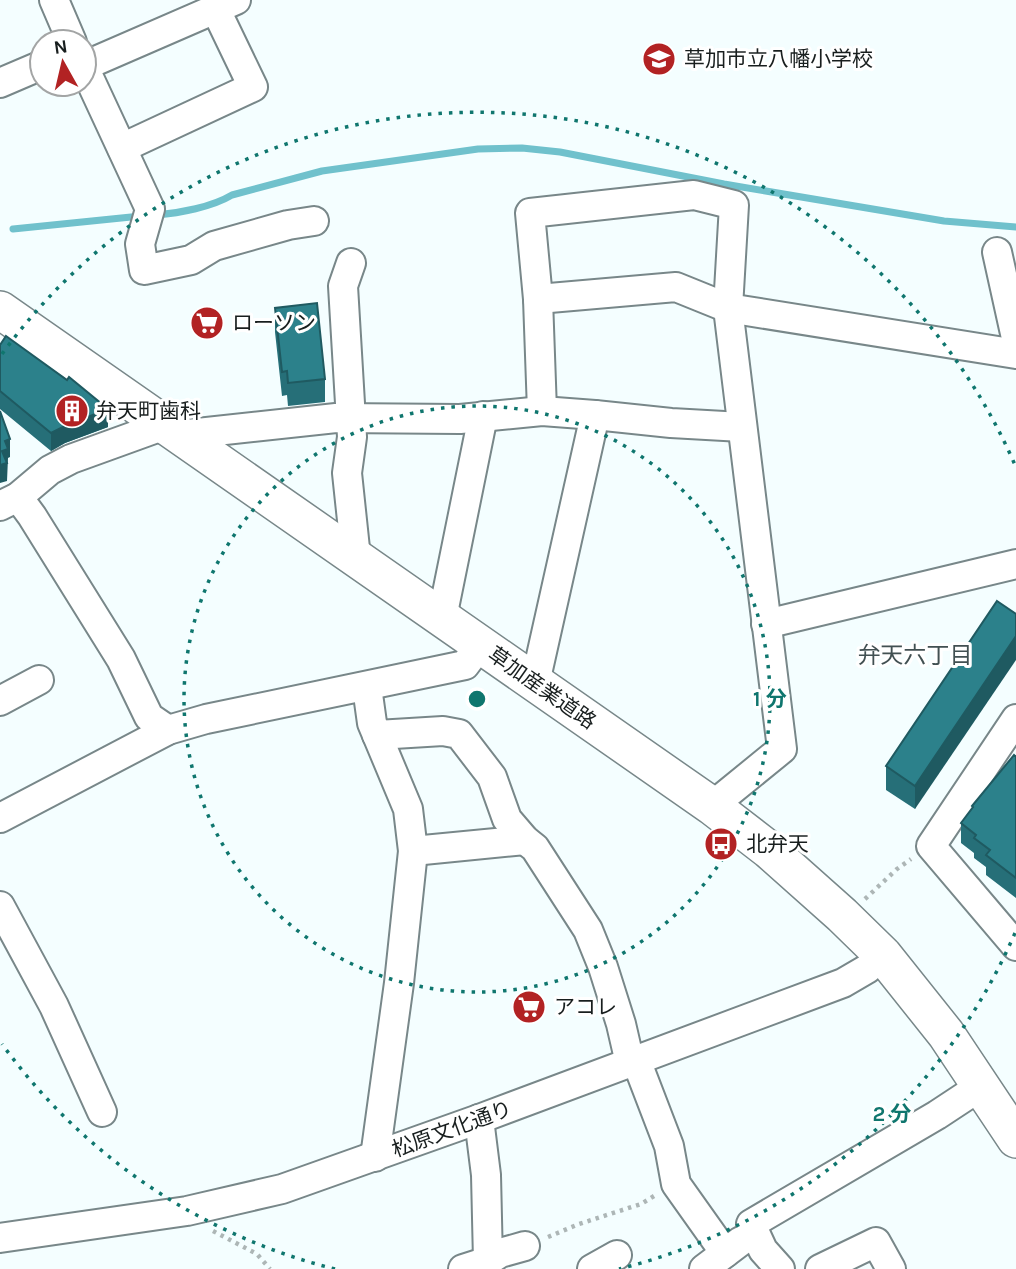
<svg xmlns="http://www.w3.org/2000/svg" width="1016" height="1269" font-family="Karla,'Noto Sans JP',sans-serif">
  <rect width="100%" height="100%" fill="#f4feff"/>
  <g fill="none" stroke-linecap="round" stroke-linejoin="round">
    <g stroke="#70c1cc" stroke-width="7">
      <path d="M 156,215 C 180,213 212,207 232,195 L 322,171 L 478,149 L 522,148 L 560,152 L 724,184 L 944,221 L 1016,227"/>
      <path d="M 13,229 L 141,216"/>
    </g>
    <defs>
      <g id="minor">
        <path d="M 54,0 L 72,42"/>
        <path d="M 84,66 L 236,0"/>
        <path d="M 84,67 L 150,209 L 140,244 L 144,270 L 191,260 L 214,246 L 288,225 L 314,221"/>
        <path d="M 0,83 L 42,65"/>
        <path d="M 122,148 L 253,87 L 215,8"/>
        <path d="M 997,252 L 1016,338"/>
        <path d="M 351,263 L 343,286 L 352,437 L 347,473 L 356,558"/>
        <path d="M 538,299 L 676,287 L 728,308 L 1016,354"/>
        <path d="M 542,411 L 538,299 L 530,213 L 694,195 L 734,205 L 728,308 L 782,749 L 712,806"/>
        <path d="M 179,435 L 336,418 L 460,419 L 542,411 L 595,415 L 671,423 L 742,427"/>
        <path d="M 18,497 L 32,516 L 121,659 L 149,717 L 168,730"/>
        <path d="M 0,506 L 18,497 L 50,470 L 71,459 L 165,425"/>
        <path d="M 442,618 L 483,416"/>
        <path d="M 766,624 L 1016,564"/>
        <path d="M 535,683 L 595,415"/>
        <path d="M 367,687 L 372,723 L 408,809 L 413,851 L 399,983 L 375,1157"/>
        <path d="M 0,701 L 39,680"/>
        <path d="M 1016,719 L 931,846 L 1016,946"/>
        <path d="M 377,735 L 443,731 L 459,734 L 492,777 L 507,819 L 525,840 L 535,848 L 588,930 L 603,967 L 621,1024 L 630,1063"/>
        <path d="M 0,818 L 168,730 L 206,719 L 465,665 L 480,645"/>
        <path d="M 413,851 L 525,840"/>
        <path d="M 0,906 L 54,1006 L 102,1112"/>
        <path d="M 636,1060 L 669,1146 L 676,1184 L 725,1253"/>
        <path d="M 479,1119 L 486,1175 L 488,1261"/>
        <path d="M 0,1238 L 187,1211 L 282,1189 L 479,1119 L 843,983 L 867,969 L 883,955"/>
        <path d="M 463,1269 L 488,1261 L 500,1253 L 525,1246"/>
        <path d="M 592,1269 L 617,1255"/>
        <path d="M 704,1269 L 741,1241"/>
        <path d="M 780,1269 L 763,1250 L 751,1224 L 937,1115 L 981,1086"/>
        <path d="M 820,1269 L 876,1242 L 891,1269"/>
      </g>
      <path id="major" d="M 0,310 L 712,806 L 769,850 L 842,915 L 883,955 L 946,1034 L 1016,1139"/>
    </defs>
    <use href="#minor" stroke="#788789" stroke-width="32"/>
    <use href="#major" stroke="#788789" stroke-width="40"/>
    <g stroke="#adb6b6" stroke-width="4.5" stroke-dasharray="3.5 5" stroke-linecap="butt">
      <path d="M 865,899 L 897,869 L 911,859"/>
      <path d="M 213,1231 L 257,1254 L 270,1269"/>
      <path d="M 548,1237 L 579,1224 L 641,1204 L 654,1196"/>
    </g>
    <use href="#minor" stroke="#fff" stroke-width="28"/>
    <use href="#major" stroke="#fff" stroke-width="37"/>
  </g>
  <g fill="#266f78">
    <path d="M 275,308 L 325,379 L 325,402 L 288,406 L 287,395 L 282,396 L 275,332 Z"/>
    <path d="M 0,345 L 108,427 L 65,443 L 51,451 L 0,409 Z"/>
    <path d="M 997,601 L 915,809 L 886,790 L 886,766 Z"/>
    <path d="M 1015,756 L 1016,756 L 1016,898 L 986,875 L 986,867 L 974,858 L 974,853 L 961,843 L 961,823 L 972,809 L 972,806 Z"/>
  </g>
  <g fill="#1f5a61">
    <path d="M 108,409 L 108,427 L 65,443 L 51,451 L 51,433 L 65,426 Z"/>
    <path d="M 10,439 L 10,457 L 8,458 L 7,481 L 0,483 L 0,465 L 2,451 L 5,441 Z"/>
    <path d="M 1016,636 L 1016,660 L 915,809 L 915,786 Z"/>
  </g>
  <g fill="#2c818b" stroke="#1f5a61" stroke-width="2">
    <path d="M 317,303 L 325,379 L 288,383 L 287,371 L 282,372 L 275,308 Z"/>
    <path d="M 6,336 L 67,380 L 69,377 L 108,409 L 65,426 L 51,433 L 0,391 L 0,345 Z"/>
    <path d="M 0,411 L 10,439 L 5,441 L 8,449 L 2,451 L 7,463 L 0,465 Z"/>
    <path d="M 997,601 L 1016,614 L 1016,636 L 915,786 L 886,766 Z"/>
    <path d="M 1014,755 L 1015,756 L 1016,756 L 1016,878 L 986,855 L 990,850 L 974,838 L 976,835 L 961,823 L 973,807 L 972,806 Z"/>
  </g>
  <g fill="none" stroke="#0f766e" stroke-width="3.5" stroke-dasharray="3.5 7">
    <circle cx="477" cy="699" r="293"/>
    <path d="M1015 933A587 587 0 0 1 619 1269M335 1269A587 587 0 0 1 2 1044M2 354A587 587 0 0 1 1015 465"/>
  </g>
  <defs>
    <symbol id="school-disc" viewBox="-11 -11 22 22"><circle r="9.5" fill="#b22223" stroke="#fff"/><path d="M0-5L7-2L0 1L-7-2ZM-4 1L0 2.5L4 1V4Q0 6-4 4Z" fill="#fff"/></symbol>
    <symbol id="supermarket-disc" viewBox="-11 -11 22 22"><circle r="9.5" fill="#b22223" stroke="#fff"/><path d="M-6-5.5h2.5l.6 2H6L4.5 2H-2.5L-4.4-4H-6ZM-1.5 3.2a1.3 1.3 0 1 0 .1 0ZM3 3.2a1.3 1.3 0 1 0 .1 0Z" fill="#fff"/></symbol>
    <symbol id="building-disc" viewBox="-11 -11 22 22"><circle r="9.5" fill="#b22223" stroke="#fff"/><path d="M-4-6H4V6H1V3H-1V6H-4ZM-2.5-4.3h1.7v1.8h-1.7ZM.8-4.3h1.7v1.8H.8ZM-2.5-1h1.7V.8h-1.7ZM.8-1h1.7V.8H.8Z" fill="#fff"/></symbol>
    <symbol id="bus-disc" viewBox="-11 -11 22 22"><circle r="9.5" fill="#b22223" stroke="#fff"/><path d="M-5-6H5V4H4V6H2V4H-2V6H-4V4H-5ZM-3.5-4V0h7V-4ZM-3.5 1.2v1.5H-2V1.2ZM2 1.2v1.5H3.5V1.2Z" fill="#fff"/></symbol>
  </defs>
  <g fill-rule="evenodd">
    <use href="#school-disc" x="640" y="40" width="38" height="38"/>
    <use href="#supermarket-disc" x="188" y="304" width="38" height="38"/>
    <use href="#building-disc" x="53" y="392" width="38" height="38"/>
    <use href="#bus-disc" x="702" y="825" width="38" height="38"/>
    <use href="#supermarket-disc" x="510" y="988" width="38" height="38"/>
  </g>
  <g text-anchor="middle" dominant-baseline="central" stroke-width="6" stroke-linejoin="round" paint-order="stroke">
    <g font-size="21" fill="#181e1e" stroke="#fff" text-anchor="start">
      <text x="684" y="59">草加市立八幡小学校</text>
      <text x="232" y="323">ローソン</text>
      <text x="96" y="411">弁天町歯科</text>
      <text x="746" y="844">北弁天</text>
      <text x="554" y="1007">アコレ</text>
    </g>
    <g font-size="21" fill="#181e1e" stroke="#fff">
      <text transform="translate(542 688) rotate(35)">草加産業道路</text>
      <text transform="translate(452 1129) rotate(-20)">松原文化通り</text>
    </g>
    <g font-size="23" fill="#425052" stroke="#fff">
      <text x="915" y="655">弁天六丁目</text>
    </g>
  </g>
  <circle cx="477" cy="699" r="10" fill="#0f766e" stroke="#fff" stroke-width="3.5"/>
  <g font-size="21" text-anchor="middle" font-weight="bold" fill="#0f766e" stroke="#fff" stroke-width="6" stroke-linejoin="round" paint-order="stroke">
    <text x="770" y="706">1 分</text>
    <text x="892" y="1121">2 分</text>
  </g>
  <g transform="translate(63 63) rotate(352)"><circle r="33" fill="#ffffff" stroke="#a3a5a5" stroke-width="2"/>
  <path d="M0-5L12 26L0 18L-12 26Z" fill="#b22223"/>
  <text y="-10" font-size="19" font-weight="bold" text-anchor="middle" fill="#181e1e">N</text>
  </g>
</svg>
